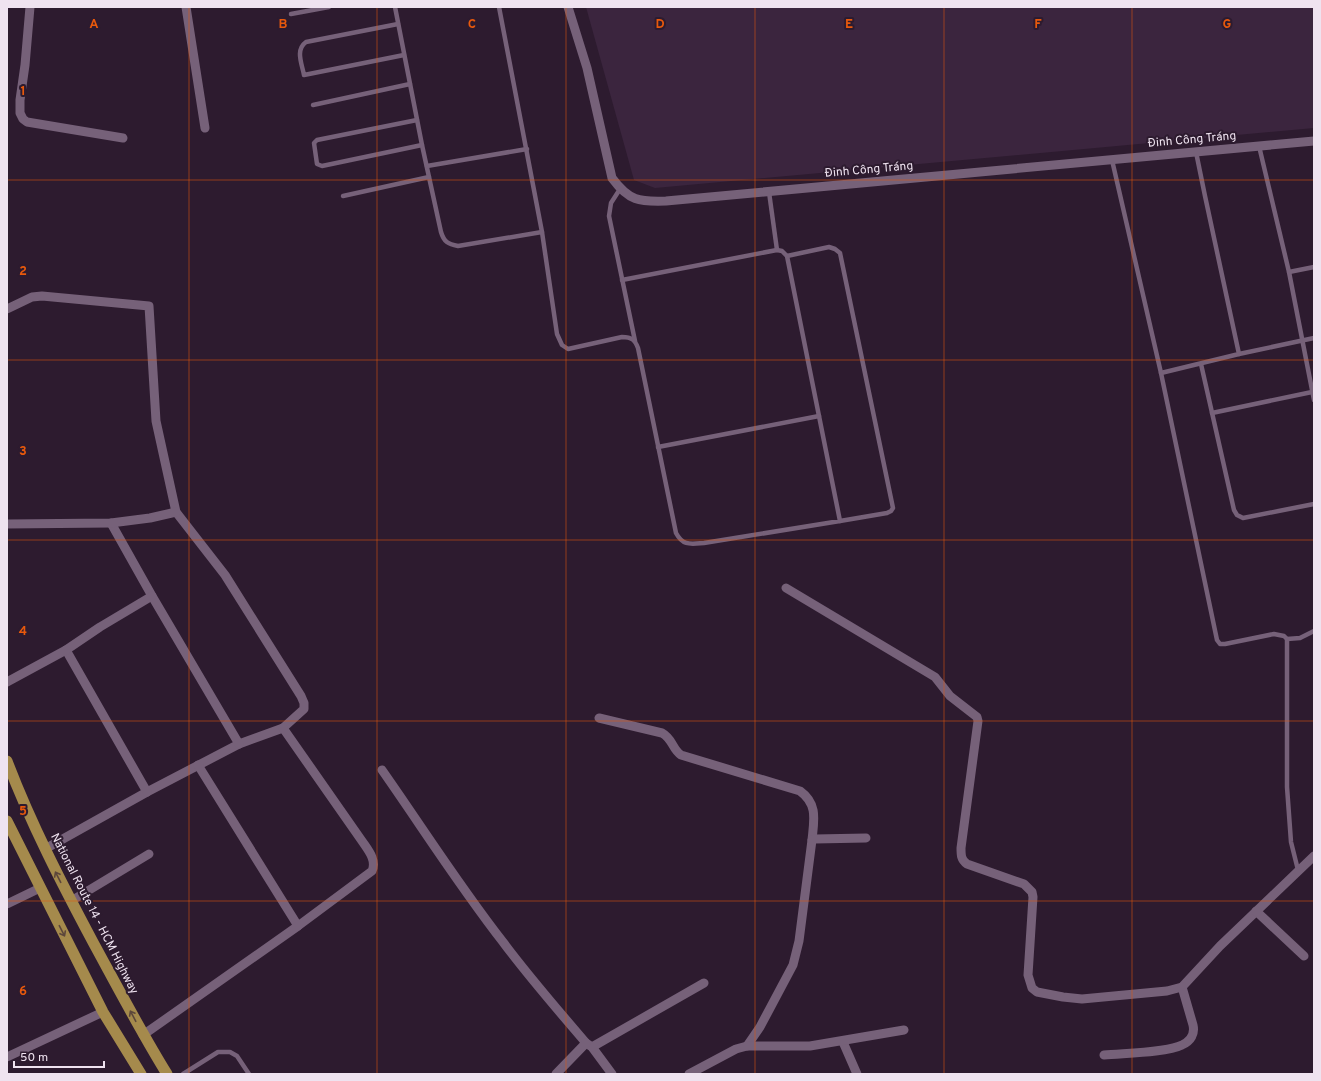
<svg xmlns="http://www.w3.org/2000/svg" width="1321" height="1081" font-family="Overpass,sans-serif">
  <rect width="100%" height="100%" fill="#2d1b2f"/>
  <path fill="#3b253e" d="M 586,7 L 1314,7 L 1314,128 L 655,188 L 634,180 Z"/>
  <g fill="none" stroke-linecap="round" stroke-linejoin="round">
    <g stroke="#766179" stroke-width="4.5">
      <path d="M 395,7 L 422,145 L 441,232 C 444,242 448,244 458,246 L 542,232"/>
      <path d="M 499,7 L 542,232 L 557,334 L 562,345 L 568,349 L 622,337 C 632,337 635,340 638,348 L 676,533 C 683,546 690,544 704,543 L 840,521 L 787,256 L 782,251 L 777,250 L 622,280"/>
      <path d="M 291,14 L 329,7"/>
      <path d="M 398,24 L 306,42 C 295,50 302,64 304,75 L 404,55"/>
      <path d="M 313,105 L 410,84"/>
      <path d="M 417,120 L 317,140 L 314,143 L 317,164 L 322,166 L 422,145"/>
      <path d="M 1259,146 L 1289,272 L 1314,400"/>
      <path d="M 1112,160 L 1161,373 L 1217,640 L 1220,644 L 1225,644 L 1274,634 L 1284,636 L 1287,639 L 1287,787 L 1291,842 L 1298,870"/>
      <path d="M 427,166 L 527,149"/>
      <path d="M 620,189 L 611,203 L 609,216 L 635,341"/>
      <path d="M 769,192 L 777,250"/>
      <path d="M 343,196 L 429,177"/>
      <path d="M 787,256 L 829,247 L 835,249 L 840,253 L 893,508 L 891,511 L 887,513 L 840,521"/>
      <path d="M 1289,272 L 1314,267"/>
      <path d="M 1239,354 L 1314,338"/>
      <path d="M 1201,364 L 1234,510 L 1237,515 L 1243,518 L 1314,504"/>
      <path d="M 1161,373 L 1239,354 L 1205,196 L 1196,152"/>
      <path d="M 1212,413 L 1312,392"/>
      <path d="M 658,447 L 819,416"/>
      <path d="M 1287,639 L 1300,638 L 1314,631"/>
      <path d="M 183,1074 L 218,1052 L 230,1052 L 237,1056 L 249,1074"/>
    </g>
    <g stroke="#766179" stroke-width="9">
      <path d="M 30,7 L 25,65 L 20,100 L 20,113 L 23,119 L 27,122 L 123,138"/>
      <path d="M 186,7 L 205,128"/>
      <path d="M 568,7 L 587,68 L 612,178 C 629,201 639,202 666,201 L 1314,141"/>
      <path d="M 7,309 L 32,297 L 42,296 L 149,306 L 156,421 L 176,512 L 225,575 L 301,696 L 304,703 L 304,709 L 283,728 L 239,744 L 147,792 L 45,849"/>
      <path d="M 111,523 L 152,596 L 239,744"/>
      <path d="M 7,524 L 111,523 L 150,518 L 176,512"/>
      <path d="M 786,588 L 935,677 L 950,696 L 977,717 L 978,721 L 961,848 C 961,855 961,860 967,864 L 1024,884 L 1032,892 L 1033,897 L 1028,975 L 1032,988 L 1037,992 L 1063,997 L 1082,999 L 1167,991 L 1182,987 L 1220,946 L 1314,856"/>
      <path d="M 66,650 L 147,792"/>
      <path d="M 7,682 L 66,650 L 100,627 L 152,596"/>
      <path d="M 599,718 L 662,733 C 673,739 672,749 681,755 L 800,791 C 818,804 814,820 812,840"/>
      <path d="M 198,765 L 298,926"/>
      <path d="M 382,770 C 422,827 460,887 503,942 C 529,977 558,1010 586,1043 L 592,1047 L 612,1074"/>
      <path d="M 71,901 L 149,854"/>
      <path d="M 7,904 L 40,888"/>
      <path d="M 1256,911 L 1304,956"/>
      <path d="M 143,1035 L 298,926 L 372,871 C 377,860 368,850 362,841 L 283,728"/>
      <path d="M 843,1042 L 857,1074"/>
      <path d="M 747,1046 L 760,1027 L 793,965 L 799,941 L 812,840 L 815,839 L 866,838"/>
      <path d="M 592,1047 L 704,983"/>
      <path d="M 1104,1055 C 1123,1053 1166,1053 1182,1045 C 1191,1041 1195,1034 1193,1025 L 1182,987"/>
      <path d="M 7,1057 L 103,1012"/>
      <path d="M 556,1074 L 586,1043"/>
      <path d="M 689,1074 L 736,1049 L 747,1046 L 810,1046 L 904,1030"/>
    </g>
    <g stroke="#a58a4c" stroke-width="11">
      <path d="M 7,761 C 31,824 62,884 94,944 C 118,988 141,1032 167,1074"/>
      <path d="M 7,821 L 103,1012 L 141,1074"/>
    </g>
  </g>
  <defs><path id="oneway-shaft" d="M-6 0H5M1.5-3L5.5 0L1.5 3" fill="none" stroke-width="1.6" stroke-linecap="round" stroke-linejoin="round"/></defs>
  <g stroke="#5d473b">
    <use href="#oneway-shaft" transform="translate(58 877) rotate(-117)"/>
    <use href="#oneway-shaft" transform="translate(62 931) rotate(63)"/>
    <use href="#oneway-shaft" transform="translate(133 1016) rotate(-118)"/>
  </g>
  <path fill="none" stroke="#e8590c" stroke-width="1" stroke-opacity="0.55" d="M 189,7 L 189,1074M 377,7 L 377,1074M 566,7 L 566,1074M 755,7 L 755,1074M 944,7 L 944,1074M 1132,7 L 1132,1074M 7,180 L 1314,180M 7,360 L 1314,360M 7,540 L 1314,540M 7,721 L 1314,721M 7,901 L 1314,901"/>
  <g text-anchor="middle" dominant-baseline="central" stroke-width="4" stroke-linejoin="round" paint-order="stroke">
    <g font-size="12" fill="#efe3f0" stroke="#2d1b2f">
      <text transform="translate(1192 140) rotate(-5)">Đinh Công Tráng</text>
      <text transform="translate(869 170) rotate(-5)">Đinh Công Tráng</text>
      <text transform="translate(94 914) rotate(63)">National Route 14 - HCM Highway</text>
    </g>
  </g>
  <g font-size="13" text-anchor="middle" font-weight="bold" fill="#e8590c" stroke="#2d1b2f" stroke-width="4" stroke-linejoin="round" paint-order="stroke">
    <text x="94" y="28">A</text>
    <text x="283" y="28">B</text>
    <text x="472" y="28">C</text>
    <text x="660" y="28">D</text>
    <text x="849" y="28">E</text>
    <text x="1038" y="28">F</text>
    <text x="1227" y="28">G</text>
    <text x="23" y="95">1</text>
    <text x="23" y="275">2</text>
    <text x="23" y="455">3</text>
    <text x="23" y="635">4</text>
    <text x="23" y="815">5</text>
    <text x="23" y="995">6</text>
  </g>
  <rect width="1321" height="1081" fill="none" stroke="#efe3f0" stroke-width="16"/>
  <path d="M14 1061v6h90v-6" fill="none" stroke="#efe3f0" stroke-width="2"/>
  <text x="20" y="1061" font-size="12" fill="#efe3f0" stroke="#2d1b2f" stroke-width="3" paint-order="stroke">50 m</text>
</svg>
